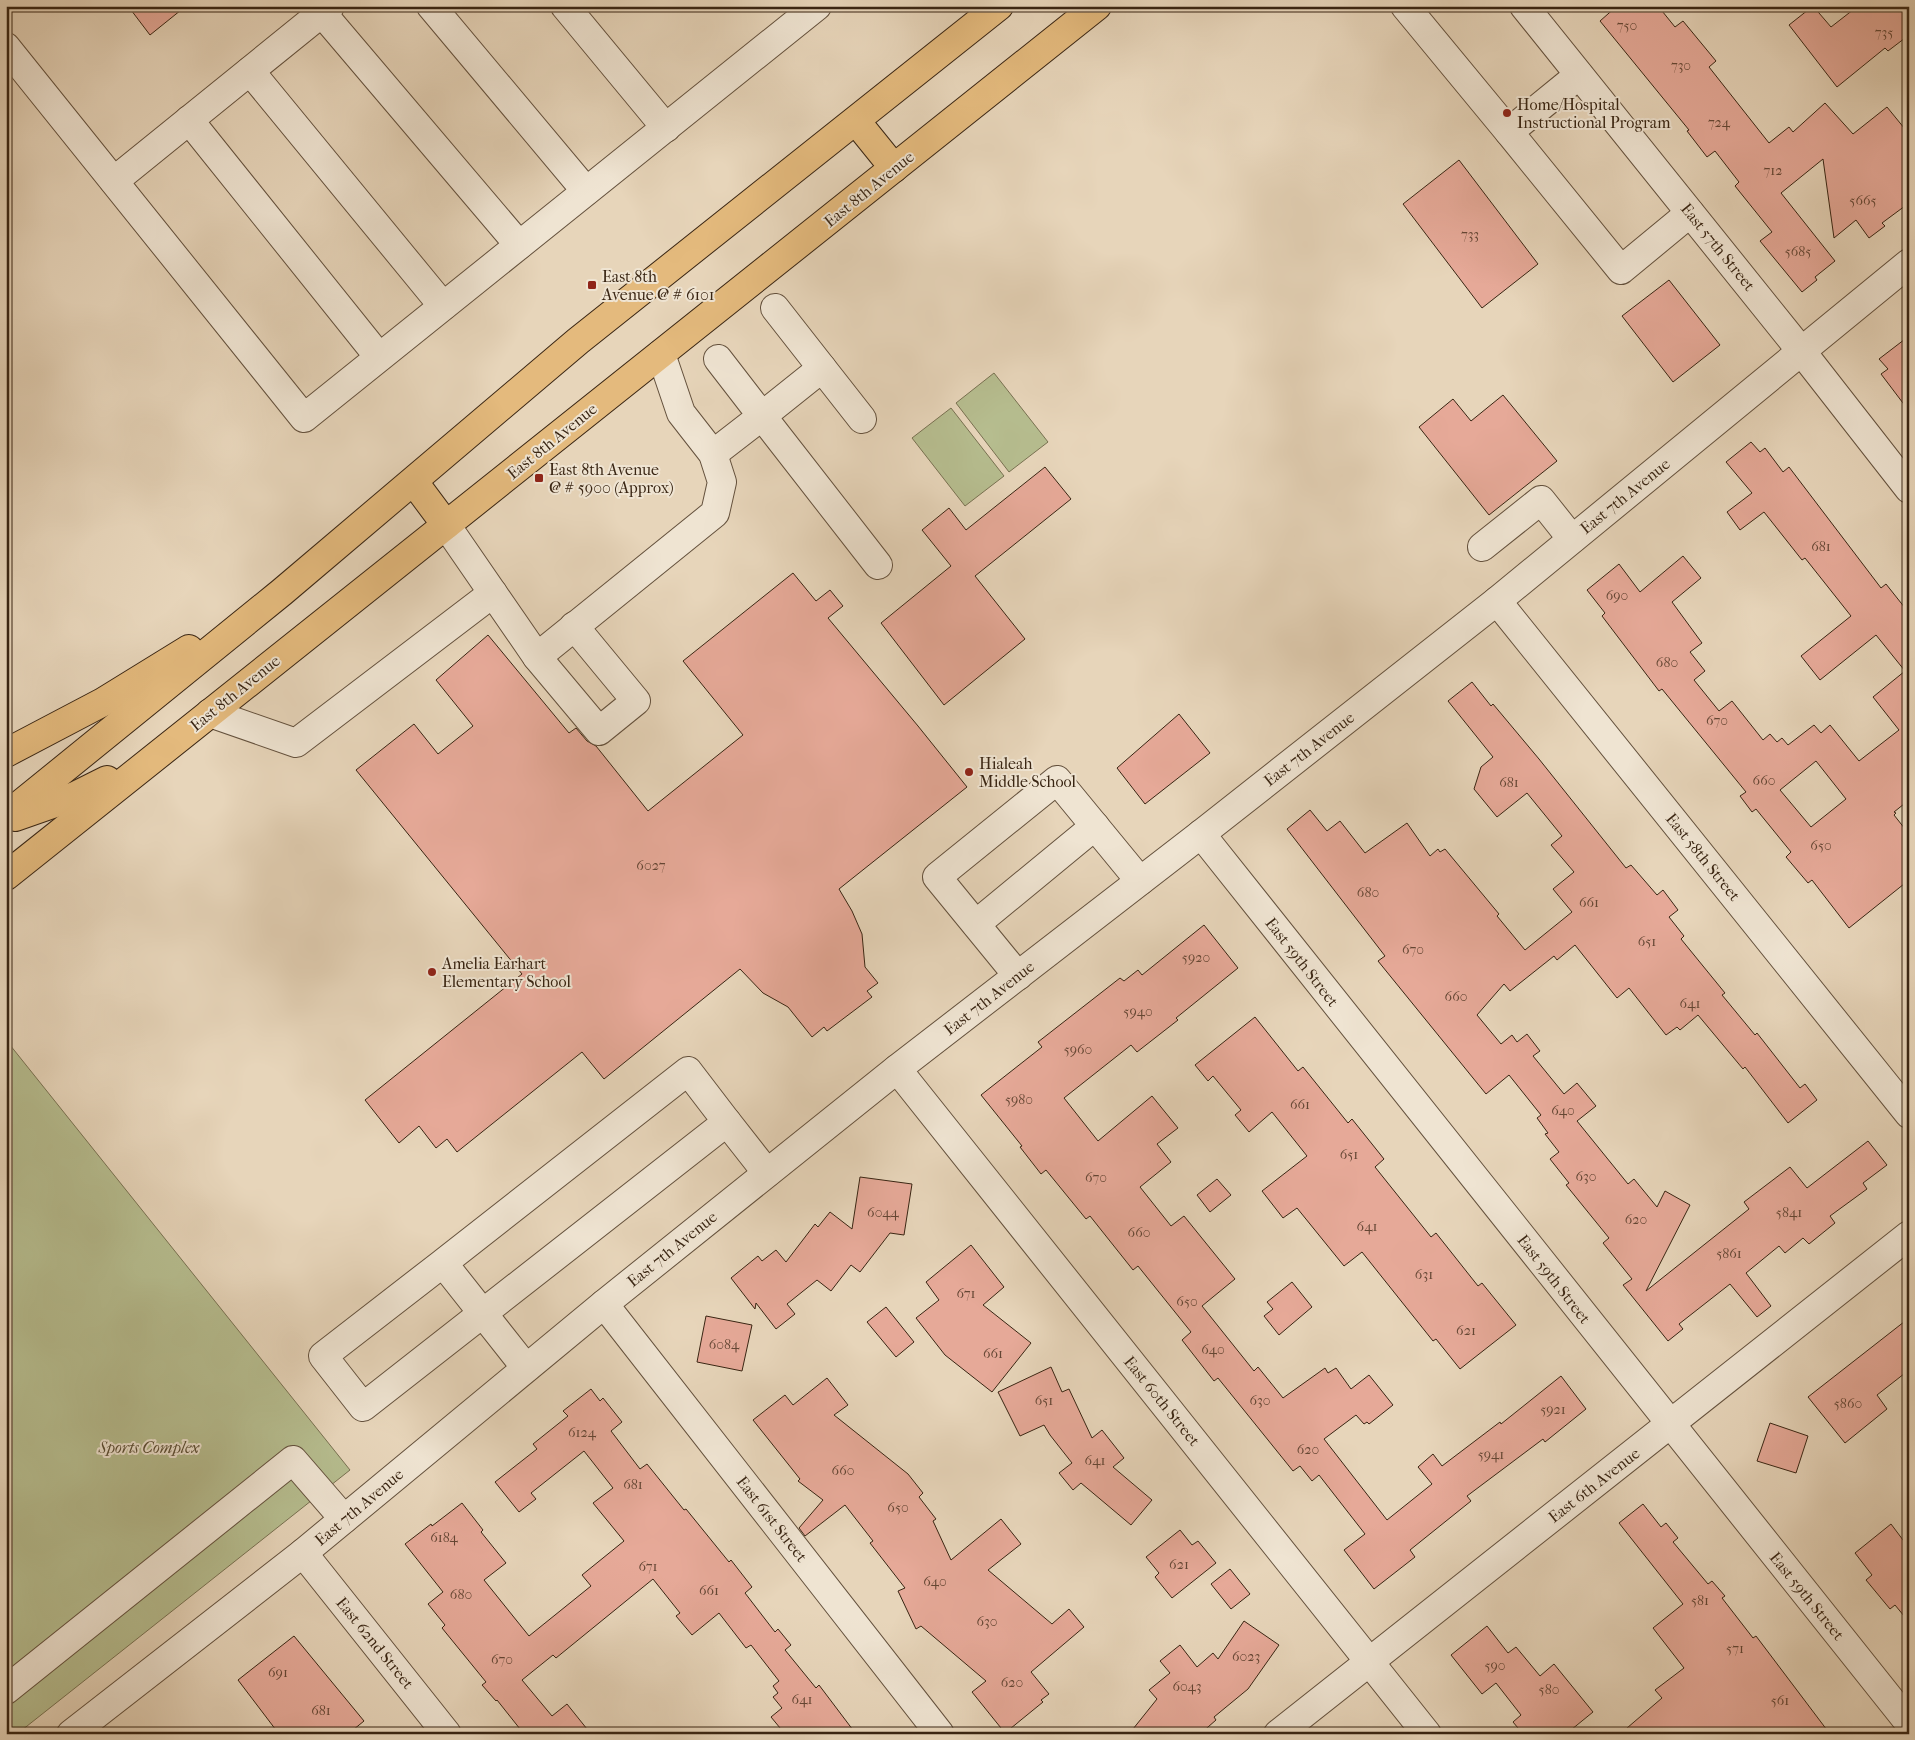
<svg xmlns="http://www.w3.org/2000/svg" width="1915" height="1740" font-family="'IM FELL French Canon',serif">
  <rect width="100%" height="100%" fill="#e7d5ba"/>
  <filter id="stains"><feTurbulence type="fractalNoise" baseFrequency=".004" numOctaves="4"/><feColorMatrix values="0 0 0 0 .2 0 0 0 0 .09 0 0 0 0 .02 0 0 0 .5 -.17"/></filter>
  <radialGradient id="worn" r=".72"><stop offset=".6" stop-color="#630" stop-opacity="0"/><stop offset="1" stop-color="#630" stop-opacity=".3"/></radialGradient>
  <g fill="#b6bd8f" stroke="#787151">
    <path d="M 994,373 L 1048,442 L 1009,472 L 956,403 Z"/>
    <path d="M 951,408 L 1004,476 L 965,506 L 912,438 Z"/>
    <path d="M 6,1040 L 350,1470 L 17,1734 L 6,1734 Z"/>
  </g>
  <g fill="#e6a998" stroke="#392513" fill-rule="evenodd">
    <path d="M 128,6 L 186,6 L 150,35 Z"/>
    <path d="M 1617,6 L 1658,6 L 1675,27 L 1683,21 L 1716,61 L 1709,67 L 1769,143 L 1789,127 L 1793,132 L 1825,103 L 1853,134 L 1887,107 L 1909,134 L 1909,203 L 1882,223 L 1885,226 L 1869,238 L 1856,220 L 1834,238 L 1823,159 L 1781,193 L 1835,261 L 1815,277 L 1817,280 L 1802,292 L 1760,241 L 1772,232 L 1735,186 L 1739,182 L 1715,151 L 1707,157 L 1687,131 L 1689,130 L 1600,21 Z"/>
    <path d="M 1813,6 L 1831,27 L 1858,6 L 1909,6 L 1909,35 L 1888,51 L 1885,48 L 1837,87 L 1789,25 Z"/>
    <path d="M 1459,160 L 1538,264 L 1482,308 L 1403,204 Z"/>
    <path d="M 1669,280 L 1720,345 L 1673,382 L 1622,316 Z"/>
    <path d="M 1909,336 L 1909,411 L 1881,374 L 1888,369 L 1879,359 Z"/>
    <path d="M 1503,395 L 1557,461 L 1489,515 L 1419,427 L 1453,399 L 1471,421 Z"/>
    <path d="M 1751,442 L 1760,452 L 1765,448 L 1783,472 L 1789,467 L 1881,588 L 1886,584 L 1909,613 L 1909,800 L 1894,812 L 1896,813 L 1894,815 L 1909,834 L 1909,880 L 1849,928 L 1812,880 L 1808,883 L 1786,857 L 1791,852 L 1756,809 L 1752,812 L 1740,796 L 1746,792 L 1662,689 L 1659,691 L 1602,616 L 1605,613 L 1587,590 L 1619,564 L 1640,592 L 1683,556 L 1701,578 L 1672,602 L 1702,643 L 1690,652 L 1705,671 L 1694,680 L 1719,711 L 1732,701 L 1763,740 L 1770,734 L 1777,742 L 1782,738 L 1788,745 L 1814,725 L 1821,733 L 1830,725 L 1859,761 L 1899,730 L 1873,697 L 1905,671 L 1876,635 L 1820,680 L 1801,656 L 1851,616 L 1805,558 L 1802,560 L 1764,512 L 1740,530 L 1727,512 L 1752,493 L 1726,462 ZM 1816,761 L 1846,799 L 1811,827 L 1780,790 Z"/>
    <path d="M 1045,467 L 1071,499 L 975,576 L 1025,639 L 944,705 L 881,623 L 951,566 L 922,530 L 949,508 L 966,530 Z"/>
    <path d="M 793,573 L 816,601 L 830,590 L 843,606 L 828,618 L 918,726 L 967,787 L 839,889 L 852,911 L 862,934 L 865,967 L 878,983 L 867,991 L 872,997 L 827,1031 L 824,1027 L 812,1037 L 788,1007 L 763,993 L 740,969 L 604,1079 L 582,1052 L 457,1152 L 447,1139 L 436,1148 L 419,1126 L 399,1143 L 365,1100 L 522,974 L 356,770 L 414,724 L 438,754 L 473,726 L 436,680 L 488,635 L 569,733 L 576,728 L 587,741 L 596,746 L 648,811 L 743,735 L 683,661 Z"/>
    <path d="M 1472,682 L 1491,706 L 1493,704 L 1539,759 L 1626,868 L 1631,865 L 1657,895 L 1663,890 L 1678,910 L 1669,917 L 1684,936 L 1681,939 L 1725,993 L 1722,995 L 1755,1035 L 1757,1033 L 1800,1088 L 1805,1084 L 1817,1100 L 1788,1123 L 1745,1067 L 1743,1069 L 1698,1015 L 1680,1030 L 1677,1027 L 1666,1035 L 1629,988 L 1617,998 L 1575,945 L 1557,960 L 1554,956 L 1510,991 L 1504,984 L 1477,1015 L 1501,1044 L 1512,1035 L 1517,1042 L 1527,1034 L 1540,1051 L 1533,1056 L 1564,1094 L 1577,1083 L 1596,1106 L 1577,1121 L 1628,1184 L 1634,1179 L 1657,1207 L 1665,1191 L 1690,1205 L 1646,1291 L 1749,1209 L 1744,1202 L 1790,1167 L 1807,1188 L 1868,1141 L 1887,1165 L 1863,1183 L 1867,1189 L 1830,1216 L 1835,1223 L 1809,1244 L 1803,1238 L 1785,1253 L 1779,1246 L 1746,1273 L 1771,1306 L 1757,1317 L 1730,1284 L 1679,1324 L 1683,1329 L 1668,1341 L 1623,1285 L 1632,1279 L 1603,1243 L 1609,1238 L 1566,1185 L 1569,1183 L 1550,1159 L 1559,1152 L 1545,1134 L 1548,1133 L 1537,1118 L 1541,1115 L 1509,1075 L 1486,1094 L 1378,961 L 1385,956 L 1287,829 L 1310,810 L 1327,831 L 1340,821 L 1365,853 L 1407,823 L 1430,856 L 1438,849 L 1440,852 L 1445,849 L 1499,914 L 1497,916 L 1525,950 L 1572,912 L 1553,889 L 1574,872 L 1551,845 L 1562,836 L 1527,793 L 1497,817 L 1474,789 L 1481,767 L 1493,757 L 1448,701 Z"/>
    <path d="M 1179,714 L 1210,753 L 1145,804 L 1117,768 Z"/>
    <path d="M 1204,925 L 1238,968 L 1176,1018 L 1178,1020 L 1137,1052 L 1131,1045 L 1064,1098 L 1098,1141 L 1152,1096 L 1178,1128 L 1157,1144 L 1171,1162 L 1140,1187 L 1171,1226 L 1184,1216 L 1235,1279 L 1202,1306 L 1254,1371 L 1258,1367 L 1283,1398 L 1325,1368 L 1328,1373 L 1336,1368 L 1351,1389 L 1369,1375 L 1393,1405 L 1369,1424 L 1367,1422 L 1364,1424 L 1356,1415 L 1324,1439 L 1387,1520 L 1432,1484 L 1418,1467 L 1433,1454 L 1442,1466 L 1500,1422 L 1501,1424 L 1561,1376 L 1586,1409 L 1545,1442 L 1543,1439 L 1467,1496 L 1471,1501 L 1410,1550 L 1415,1557 L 1374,1589 L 1344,1550 L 1365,1534 L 1319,1475 L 1312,1481 L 1300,1466 L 1293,1471 L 1218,1378 L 1214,1381 L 1182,1340 L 1191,1332 L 1138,1266 L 1133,1270 L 1090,1216 L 1086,1219 L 1046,1170 L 1041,1174 L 1020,1147 L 1022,1146 L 981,1095 L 1042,1047 L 1038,1042 L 1120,978 L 1124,981 L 1138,970 L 1142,975 Z"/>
    <path d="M 1255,1017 L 1298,1071 L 1303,1067 L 1348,1123 L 1352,1119 L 1384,1159 L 1375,1167 L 1431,1237 L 1436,1233 L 1478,1286 L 1482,1283 L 1516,1325 L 1460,1369 L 1436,1339 L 1433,1341 L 1362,1252 L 1344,1266 L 1297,1208 L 1283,1218 L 1262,1191 L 1307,1156 L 1272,1112 L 1249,1132 L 1235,1115 L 1241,1110 L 1213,1076 L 1208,1081 L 1195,1065 Z"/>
    <path d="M 860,1177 L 912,1184 L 904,1235 L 890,1233 L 860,1272 L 851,1265 L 831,1291 L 817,1280 L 787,1304 L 795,1314 L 776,1329 L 756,1303 L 755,1309 L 731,1278 L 758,1256 L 762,1261 L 776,1250 L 786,1262 L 815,1224 L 818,1227 L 830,1212 L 852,1229 Z"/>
    <path d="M 1217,1179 L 1231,1195 L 1210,1212 L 1197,1195 Z"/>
    <path d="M 971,1245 L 1004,1287 L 983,1305 L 1031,1343 L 992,1392 L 945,1355 L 916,1318 L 939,1300 L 926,1282 Z"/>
    <path d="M 1292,1282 L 1312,1307 L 1279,1335 L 1264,1316 L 1273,1309 L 1267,1302 Z"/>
    <path d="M 886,1307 L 914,1342 L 896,1357 L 867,1322 Z"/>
    <path d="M 706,1316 L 752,1325 L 742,1371 L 697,1362 Z"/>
    <path d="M 1909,1318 L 1909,1370 L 1877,1395 L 1887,1409 L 1845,1443 L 1808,1397 Z"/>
    <path d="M 1051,1367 L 1062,1392 L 1069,1389 L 1092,1438 L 1102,1430 L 1124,1458 L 1113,1467 L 1152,1500 L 1131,1525 L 1081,1483 L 1073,1490 L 1059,1473 L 1072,1463 L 1050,1435 L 1044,1425 L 1020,1436 L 998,1392 Z"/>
    <path d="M 827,1378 L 848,1405 L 834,1415 L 908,1474 L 923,1493 L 919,1497 L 936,1519 L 933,1521 L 951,1560 L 1001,1519 L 1021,1544 L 988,1570 L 1052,1624 L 1069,1609 L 1084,1627 L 1031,1672 L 1049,1694 L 1041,1700 L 1043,1702 L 1005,1733 L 972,1692 L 986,1681 L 921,1626 L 916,1629 L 898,1591 L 905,1588 L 870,1543 L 873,1541 L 845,1505 L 805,1536 L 799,1528 L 823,1500 L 798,1481 L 800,1479 L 753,1420 L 785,1395 L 793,1405 Z"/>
    <path d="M 591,1389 L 600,1401 L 603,1398 L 622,1422 L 611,1431 L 640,1469 L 647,1464 L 684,1510 L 686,1509 L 729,1562 L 731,1560 L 752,1587 L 745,1593 L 775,1632 L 778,1629 L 791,1645 L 785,1650 L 816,1688 L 819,1685 L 856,1734 L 785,1734 L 771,1717 L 782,1708 L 773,1697 L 778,1693 L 773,1686 L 779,1681 L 751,1645 L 746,1648 L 719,1613 L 692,1635 L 676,1616 L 680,1613 L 653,1579 L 556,1658 L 553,1655 L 522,1680 L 552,1716 L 567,1704 L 591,1734 L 524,1734 L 497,1700 L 496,1701 L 482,1685 L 486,1682 L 442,1628 L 445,1625 L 428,1604 L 443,1592 L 405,1544 L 431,1524 L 432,1526 L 462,1503 L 483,1530 L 481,1532 L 506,1563 L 484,1580 L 529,1636 L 591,1586 L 582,1575 L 624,1541 L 593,1503 L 613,1488 L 584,1451 L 531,1493 L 536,1499 L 519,1512 L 495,1482 L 537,1449 L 533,1444 L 568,1416 L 563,1411 Z"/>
    <path d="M 1770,1423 L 1808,1436 L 1796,1473 L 1757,1461 Z"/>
    <path d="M 1643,1504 L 1661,1527 L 1666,1523 L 1678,1538 L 1673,1542 L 1708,1584 L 1712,1581 L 1725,1596 L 1722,1598 L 1753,1638 L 1756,1636 L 1830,1734 L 1620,1734 L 1662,1698 L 1655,1690 L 1684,1668 L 1653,1628 L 1683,1604 L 1619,1523 Z"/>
    <path d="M 1891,1524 L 1909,1548 L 1909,1622 L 1895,1605 L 1890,1609 L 1866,1580 L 1872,1575 L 1855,1553 Z"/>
    <path d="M 1180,1530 L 1192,1545 L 1198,1541 L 1216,1563 L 1172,1598 L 1155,1577 L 1159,1573 L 1146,1557 Z"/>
    <path d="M 1230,1569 L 1250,1594 L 1231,1609 L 1211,1584 Z"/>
    <path d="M 1244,1621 L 1279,1645 L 1248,1689 L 1214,1717 L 1216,1720 L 1200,1734 L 1129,1734 L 1157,1699 L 1149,1690 L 1170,1673 L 1160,1661 L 1180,1645 L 1197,1667 L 1213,1653 L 1218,1659 Z"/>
    <path d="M 1487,1626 L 1508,1653 L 1516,1647 L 1540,1676 L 1554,1664 L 1593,1712 L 1566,1734 L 1523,1734 L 1513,1722 L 1521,1715 L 1496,1683 L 1482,1694 L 1451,1655 Z"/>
    <path d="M 294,1636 L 364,1721 L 348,1734 L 279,1734 L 238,1680 Z"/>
  </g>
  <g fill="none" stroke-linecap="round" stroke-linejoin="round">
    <defs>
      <g id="minor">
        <path d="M 431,6 L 586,191"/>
        <path d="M 565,6 L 666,128"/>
        <path d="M 1405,6 L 1509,132 L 1579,75"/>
        <path d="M 1524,6 L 1802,352 L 1909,489"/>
        <path d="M 322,13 L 519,245"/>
        <path d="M 6,47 L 304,418 L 817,6"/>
        <path d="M 250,71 L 443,306"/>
        <path d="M 189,120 L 379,357"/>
        <path d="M 1509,132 L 1621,270 L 1690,213"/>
        <path d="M 114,181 L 330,6"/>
        <path d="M 775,308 L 822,368"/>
        <path d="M 862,419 L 822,368 L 762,416 L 878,565"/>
        <path d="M 713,454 L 762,416 L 718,359"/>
        <path d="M 446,525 L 537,657 L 715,513 L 722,482 L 713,454 L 681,413 L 661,354"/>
        <path d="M 1482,547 L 1541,500 L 1572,539"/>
        <path d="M 1497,601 L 1909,1114"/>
        <path d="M 537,657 L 599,731 L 636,701 L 574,626"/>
        <path d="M 210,713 L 296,743 L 493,593"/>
        <path d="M 1201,834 L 1909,1723"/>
        <path d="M 976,924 L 1095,826"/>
        <path d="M 1018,976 L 937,877 L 1057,780 L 1140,881"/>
        <path d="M 897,1069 L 1427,1734"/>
        <path d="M 727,1122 L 767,1173"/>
        <path d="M 443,1263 L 688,1071 L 727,1122 L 363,1407 L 323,1356 L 443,1263 L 526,1368"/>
        <path d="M 604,1304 L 940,1734"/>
        <path d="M 303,1553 L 447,1734"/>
        <path d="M 6,1690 L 293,1460 L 344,1519"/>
        <path d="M 71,1734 L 303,1553 L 604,1304 L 897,1069 L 1201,834 L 1497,601 L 1909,263"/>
        <path d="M 1278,1734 L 1909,1235"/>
      </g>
      <g id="major">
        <path d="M 856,121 L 894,168"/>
        <path d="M 414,482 L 446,525"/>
        <path d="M 6,753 L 103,702 L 189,649"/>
        <path d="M 6,816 L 282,592 L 578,341 L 999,6"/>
        <path d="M 15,817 L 75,796 L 107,780"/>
        <path d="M 6,876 L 1097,6"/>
      </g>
    </defs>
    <use href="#minor" stroke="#64513d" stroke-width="30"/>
    <use href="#major" stroke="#392513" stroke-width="30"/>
    <use href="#minor" stroke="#efe4d2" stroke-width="28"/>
    <use href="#major" stroke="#e4ba7d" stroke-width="28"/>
  </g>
  <g fill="#8f2418" stroke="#efe4d2" stroke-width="2">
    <circle cx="1507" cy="113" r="5"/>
    <rect x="587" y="280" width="10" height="10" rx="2.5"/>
    <rect x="534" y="473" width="10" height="10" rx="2.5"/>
    <circle cx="969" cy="772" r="5"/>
    <circle cx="432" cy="972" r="5"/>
  </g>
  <g text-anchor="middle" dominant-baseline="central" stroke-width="4" stroke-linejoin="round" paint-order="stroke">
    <g font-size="14" fill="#644634">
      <text x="1627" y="25">750</text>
      <text x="1884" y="32">735</text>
      <text x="1681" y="65">730</text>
      <text x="1719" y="122">724</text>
      <text x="1773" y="170">712</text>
      <text x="1863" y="200">5665</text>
      <text x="1470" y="234">733</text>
      <text x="1798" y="251">5685</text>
      <text x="1821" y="546">681</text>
      <text x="1617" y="595">690</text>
      <text x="1667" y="662">680</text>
      <text x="1717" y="720">670</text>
      <text x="1764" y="780">660</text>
      <text x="1509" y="782">681</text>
      <text x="1821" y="845">650</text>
      <text x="651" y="865">6027</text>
      <text x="1368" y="892">680</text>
      <text x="1589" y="902">661</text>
      <text x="1647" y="941">651</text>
      <text x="1413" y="949">670</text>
      <text x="1196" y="957">5920</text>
      <text x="1456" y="996">660</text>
      <text x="1690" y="1003">641</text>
      <text x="1138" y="1011">5940</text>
      <text x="1078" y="1049">5960</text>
      <text x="1019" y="1099">5980</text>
      <text x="1300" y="1104">661</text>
      <text x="1563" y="1110">640</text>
      <text x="1349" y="1154">651</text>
      <text x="1586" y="1176">630</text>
      <text x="1096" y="1177">670</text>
      <text x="883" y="1212">6044</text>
      <text x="1789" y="1212">5841</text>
      <text x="1636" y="1219">620</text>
      <text x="1367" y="1226">641</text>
      <text x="1139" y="1232">660</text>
      <text x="1729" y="1253">5861</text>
      <text x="1424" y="1274">631</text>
      <text x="966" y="1293">671</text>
      <text x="1187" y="1301">650</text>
      <text x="1466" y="1330">621</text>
      <text x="724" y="1344">6084</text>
      <text x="1213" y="1349">640</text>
      <text x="993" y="1353">661</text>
      <text x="1044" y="1400">651</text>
      <text x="1260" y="1400">630</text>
      <text x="1848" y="1403">5860</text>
      <text x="1553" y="1409">5921</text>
      <text x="582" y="1432">6124</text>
      <text x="1308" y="1449">620</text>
      <text x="1491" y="1454">5941</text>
      <text x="1095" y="1460">641</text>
      <text x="843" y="1470">660</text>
      <text x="633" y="1484">681</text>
      <text x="898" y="1507">650</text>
      <text x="444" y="1537">6184</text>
      <text x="1179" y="1564">621</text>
      <text x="648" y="1566">671</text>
      <text x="935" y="1581">640</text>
      <text x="709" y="1590">661</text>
      <text x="461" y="1594">680</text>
      <text x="1700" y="1600">581</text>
      <text x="987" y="1621">630</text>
      <text x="1735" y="1648">571</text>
      <text x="1246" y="1656">6023</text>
      <text x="502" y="1659">670</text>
      <text x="1495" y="1665">590</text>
      <text x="278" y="1672">691</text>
      <text x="1012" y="1682">620</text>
      <text x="1187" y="1686">6043</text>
      <text x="1549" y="1689">580</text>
      <text x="802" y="1699">641</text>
      <text x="1780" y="1700">561</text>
      <text x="321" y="1710">681</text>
    </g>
    <g font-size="16" fill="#392513" stroke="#efe4d2" text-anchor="start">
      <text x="1517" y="104">Home/Hospital<tspan x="1517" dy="18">Instructional Program</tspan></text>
      <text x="602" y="276">East 8th<tspan x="602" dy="18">Avenue @ # 6101</tspan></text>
      <text x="549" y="469">East 8th Avenue<tspan x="549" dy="18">@ # 5900 (Approx)</tspan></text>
      <text x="979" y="763">Hialeah<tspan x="979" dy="18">Middle School</tspan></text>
      <text x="442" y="963">Amelia Earhart<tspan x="442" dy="18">Elementary School</tspan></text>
    </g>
    <g font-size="16" fill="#392513" stroke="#efe4d2">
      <text transform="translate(869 189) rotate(-39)">East 8th Avenue</text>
      <text transform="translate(1718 247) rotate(51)">East 57th Street</text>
      <text transform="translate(552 441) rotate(-39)">East 8th Avenue</text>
      <text transform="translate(1625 496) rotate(-39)">East 7th Avenue</text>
      <text transform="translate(235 693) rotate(-39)">East 8th Avenue</text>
      <text transform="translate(1309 749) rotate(-38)">East 7th Avenue</text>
      <text transform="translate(1703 857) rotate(51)">East 58th Street</text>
      <text transform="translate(1302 962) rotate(52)">East 59th Street</text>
      <text transform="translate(989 998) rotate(-38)">East 7th Avenue</text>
      <text transform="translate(672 1249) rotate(-39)">East 7th Avenue</text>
      <text transform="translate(1554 1279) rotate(52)">East 59th Street</text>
      <text transform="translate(1162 1401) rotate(51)">East 60th Street</text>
      <text transform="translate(1594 1485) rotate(-38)">East 6th Avenue</text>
      <text transform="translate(359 1507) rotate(-40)">East 7th Avenue</text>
      <text transform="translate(772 1519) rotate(52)">East 61st Street</text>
      <text transform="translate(1807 1596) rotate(51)">East 59th Street</text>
      <text transform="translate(375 1643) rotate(51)">East 62nd Street</text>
    </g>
    <g font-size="16" font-style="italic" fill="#584b32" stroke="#efe4d2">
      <text x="149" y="1447">Sports Complex</text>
    </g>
  </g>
  <rect width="1915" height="1740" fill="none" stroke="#e7d5ba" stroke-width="25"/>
  <rect x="8" y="8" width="1900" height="1725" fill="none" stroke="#392513" stroke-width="2.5"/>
  <rect x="12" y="12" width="1890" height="1715" fill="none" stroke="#392513"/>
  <rect width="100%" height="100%" filter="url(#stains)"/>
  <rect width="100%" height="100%" fill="url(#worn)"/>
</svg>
